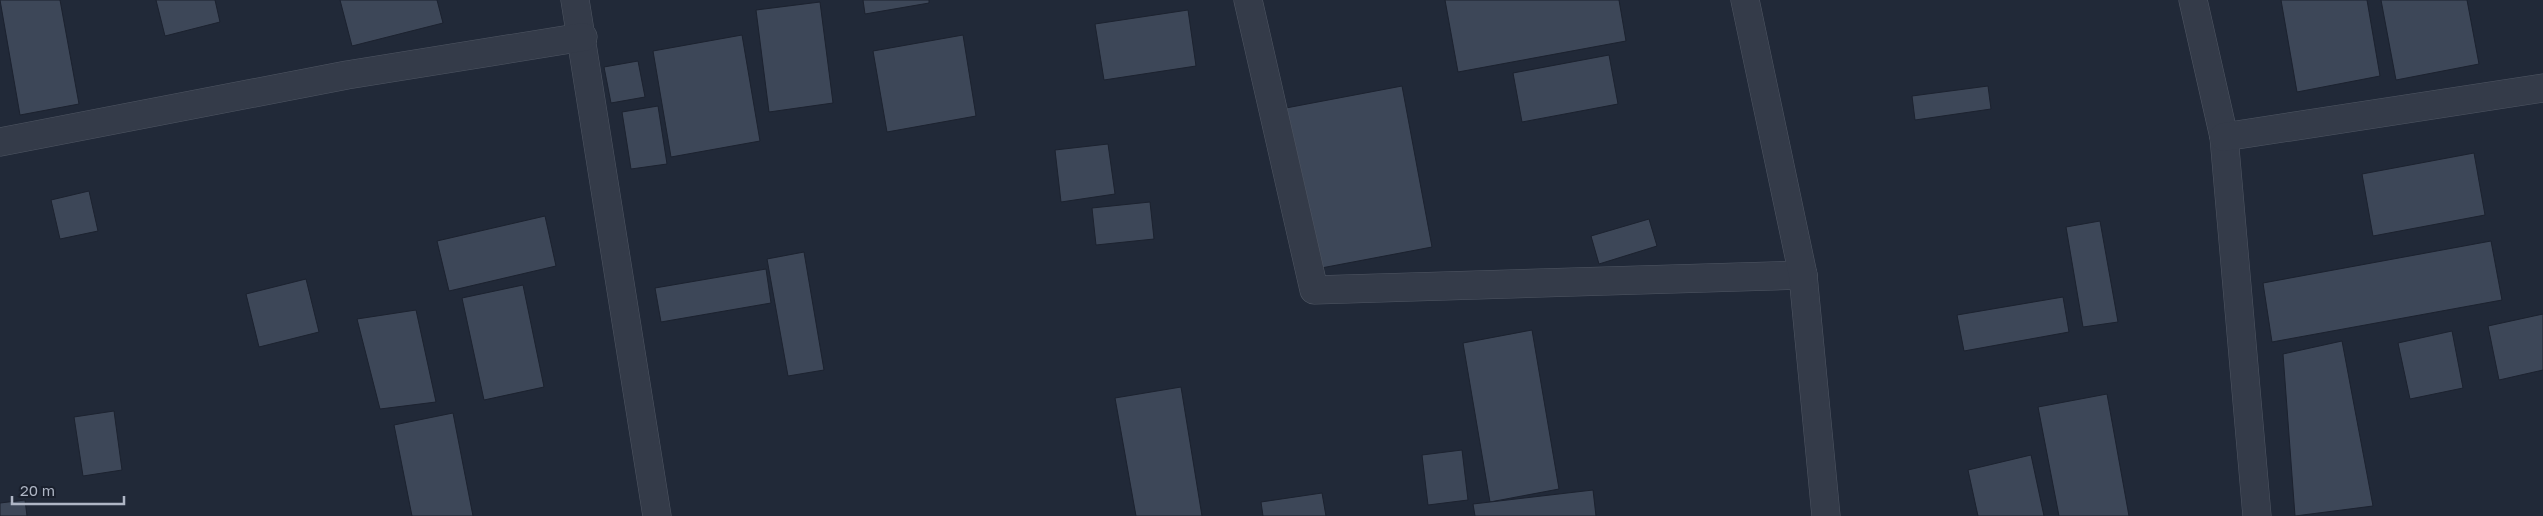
<svg xmlns="http://www.w3.org/2000/svg" width="2543" height="516" font-family="'Golos Text',sans-serif">
  <rect width="100%" height="100%" fill="#212938"/>
  <g fill="#3d4758" stroke="#1c222f">
    <path d="M 0,0 L 60,0 L 79,104 L 20,115 Z"/>
    <path d="M 156,0 L 215,0 L 220,22 L 165,36 Z"/>
    <path d="M 340,0 L 437,0 L 443,23 L 352,46 Z"/>
    <path d="M 863,0 L 929,0 L 929,3 L 865,14 Z"/>
    <path d="M 1445,0 L 1619,0 L 1626,41 L 1458,72 Z"/>
    <path d="M 2281,0 L 2367,0 L 2380,76 L 2297,92 Z"/>
    <path d="M 2381,0 L 2467,0 L 2479,64 L 2396,80 Z"/>
    <path d="M 820,2 L 833,103 L 769,112 L 756,10 Z"/>
    <path d="M 1188,10 L 1196,66 L 1104,80 L 1095,24 Z"/>
    <path d="M 742,35 L 760,141 L 671,157 L 653,51 Z"/>
    <path d="M 963,35 L 976,116 L 887,132 L 873,51 Z"/>
    <path d="M 1609,55 L 1618,104 L 1522,122 L 1513,73 Z"/>
    <path d="M 638,61 L 645,97 L 611,103 L 604,67 Z"/>
    <path d="M 1402,86 L 1432,247 L 1316,269 L 1286,108 Z"/>
    <path d="M 1988,86 L 1991,109 L 1915,120 L 1912,96 Z"/>
    <path d="M 658,106 L 667,164 L 631,169 L 622,112 Z"/>
    <path d="M 1108,144 L 1115,194 L 1061,202 L 1055,150 Z"/>
    <path d="M 2474,153 L 2485,215 L 2373,236 L 2362,174 Z"/>
    <path d="M 89,191 L 98,231 L 60,239 L 51,200 Z"/>
    <path d="M 1150,202 L 1154,239 L 1096,245 L 1092,208 Z"/>
    <path d="M 545,216 L 556,266 L 449,291 L 437,241 Z"/>
    <path d="M 1649,219 L 1657,246 L 1599,264 L 1591,236 Z"/>
    <path d="M 2100,221 L 2118,322 L 2083,327 L 2066,227 Z"/>
    <path d="M 2491,241 L 2502,300 L 2272,342 L 2263,283 Z"/>
    <path d="M 804,252 L 824,370 L 788,376 L 767,259 Z"/>
    <path d="M 766,269 L 771,303 L 661,322 L 655,288 Z"/>
    <path d="M 306,279 L 319,332 L 259,347 L 246,294 Z"/>
    <path d="M 523,285 L 544,387 L 484,400 L 462,298 Z"/>
    <path d="M 2063,297 L 2069,332 L 1964,351 L 1957,315 Z"/>
    <path d="M 416,310 L 436,402 L 380,409 L 357,319 Z"/>
    <path d="M 2543,314 L 2543,370 L 2499,380 L 2488,326 Z"/>
    <path d="M 1532,330 L 1559,489 L 1490,502 L 1463,343 Z"/>
    <path d="M 2452,331 L 2463,388 L 2410,399 L 2398,343 Z"/>
    <path d="M 2342,341 L 2373,506 L 2295,516 L 2283,354 Z"/>
    <path d="M 1181,387 L 1202,516 L 1136,516 L 1115,398 Z"/>
    <path d="M 2107,394 L 2129,516 L 2059,516 L 2038,407 Z"/>
    <path d="M 114,411 L 122,470 L 83,476 L 74,417 Z"/>
    <path d="M 453,413 L 473,516 L 412,516 L 394,425 Z"/>
    <path d="M 1462,450 L 1468,500 L 1428,505 L 1422,455 Z"/>
    <path d="M 2031,455 L 2044,516 L 1978,516 L 1968,470 Z"/>
    <path d="M 1593,490 L 1596,516 L 1475,516 L 1473,504 Z"/>
    <path d="M 1322,493 L 1326,516 L 1263,516 L 1261,502 Z"/>
    <path d="M 25,500 L 27,516 L 0,516 L 0,503 Z"/>
  </g>
  <g fill="none" stroke-linecap="round" stroke-linejoin="round">
    <defs>
      <g id="minor">
        <path d="M 575,0 L 657,516"/>
        <path d="M 1248,0 L 1314,290 L 1803,275"/>
        <path d="M 1745,0 L 1803,275 L 1826,516"/>
        <path d="M 2193,0 L 2224,137 L 2257,516"/>
        <path d="M 2224,137 L 2543,88"/>
        <path d="M 0,142 L 347,75 L 583,37"/>
      </g>
    </defs>
    <use href="#minor" stroke="#4f5663" stroke-width="29"/>
    <use href="#minor" stroke="#343b49" stroke-width="28"/>
  </g>
  <path d="M12 496v8h112v-8" fill="none" stroke="#afb6c5" stroke-width="2.5"/>
  <text x="20" y="496" font-size="15" fill="#afb6c5" stroke="#1a202d" stroke-width="4" paint-order="stroke">20 m</text>
</svg>
